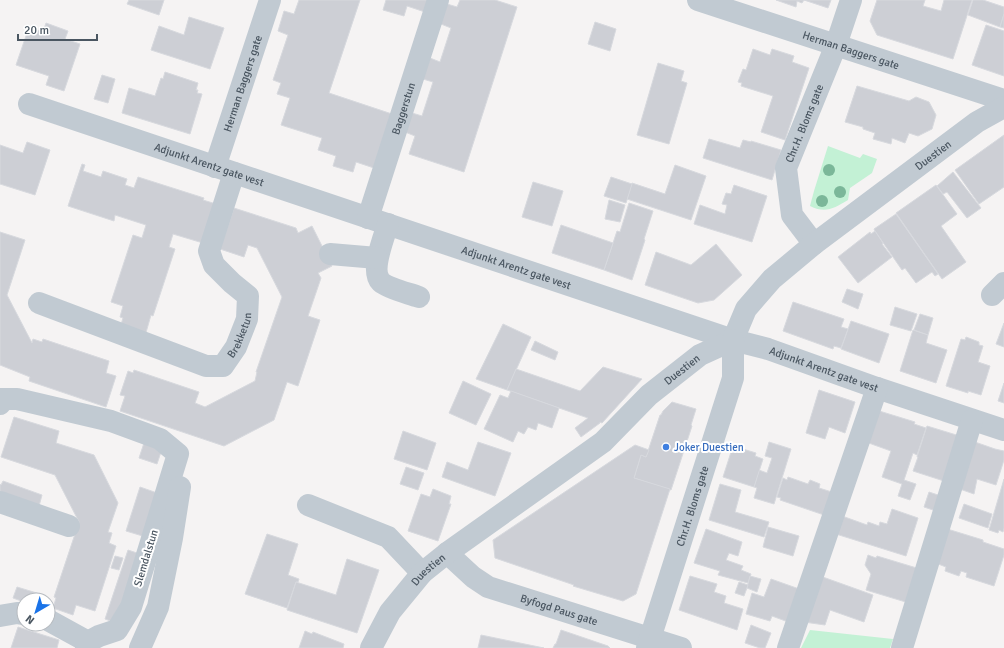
<svg xmlns="http://www.w3.org/2000/svg" width="1004" height="648" font-family="Signika,sans-serif">
  <rect width="100%" height="100%" fill="#f5f3f3"/>
  <g fill="#c3f1d5">
    <path d="M 828,146 L 860,158 L 863,154 L 877,159 L 872,173 L 850,188 L 848,200 C 834,208 826,214 810,206 L 814,191 Z"/>
    <path d="M 810,630 L 893,639 L 890,648 L 801,648 Z"/>
  </g>
  <g fill="#cdcfd5" stroke="#d7d9de">
    <path d="M 129,0 L 164,0 L 159,15 L 127,4 Z"/>
    <path d="M 299,0 L 360,0 L 329,93 L 392,114 L 374,168 L 356,162 L 353,172 L 333,166 L 336,156 L 318,150 L 322,138 L 281,125 L 290,98 L 277,94 L 281,83 L 273,80 L 288,35 L 278,31 L 284,11 L 294,14 Z"/>
    <path d="M 386,0 L 429,0 L 425,12 L 407,6 L 404,16 L 383,10 Z"/>
    <path d="M 460,0 L 495,0 L 517,7 L 464,172 L 409,154 L 415,136 L 405,132 L 412,113 L 422,116 L 433,82 L 423,79 L 430,58 L 440,62 L 451,28 L 441,24 L 447,4 L 457,7 Z"/>
    <path d="M 776,0 L 831,0 L 828,8 L 804,0 L 802,3 L 797,1 L 796,7 Z"/>
    <path d="M 877,0 L 925,0 L 923,6 L 941,11 L 944,0 L 972,0 L 953,59 L 877,35 L 870,21 Z"/>
    <path d="M 973,0 L 983,0 L 1004,7 L 1004,14 L 1000,27 L 968,15 Z"/>
    <path d="M 1004,14 L 1004,28 L 1000,27 Z"/>
    <path d="M 189,17 L 224,28 L 210,69 L 151,50 L 159,26 L 184,35 Z"/>
    <path d="M 595,22 L 616,29 L 610,51 L 588,44 Z"/>
    <path d="M 46,23 L 68,31 L 65,39 L 80,44 L 64,91 L 46,85 L 49,76 L 16,65 L 29,27 L 43,32 Z"/>
    <path d="M 986,25 L 1004,31 L 1004,76 L 972,65 Z"/>
    <path d="M 753,49 L 770,55 L 772,49 L 794,56 L 792,62 L 809,68 L 785,140 L 761,132 L 773,96 L 741,86 L 742,83 L 738,82 L 743,69 L 746,70 Z"/>
    <path d="M 658,63 L 684,71 L 681,81 L 687,83 L 669,144 L 637,135 Z"/>
    <path d="M 165,72 L 198,83 L 196,90 L 198,90 L 197,93 L 202,94 L 190,134 L 122,113 L 129,88 L 155,96 L 161,78 L 163,79 Z"/>
    <path d="M 102,75 L 115,79 L 108,103 L 94,99 Z"/>
    <path d="M 857,86 L 909,101 L 916,97 L 929,102 L 936,115 L 932,129 L 918,136 L 909,133 L 905,143 L 892,138 L 891,144 L 873,139 L 875,133 L 863,129 L 863,127 L 845,122 Z"/>
    <path d="M 1004,135 L 1004,187 L 979,204 L 955,170 Z"/>
    <path d="M 709,139 L 740,148 L 743,140 L 751,142 L 751,141 L 781,150 L 772,180 L 703,158 Z"/>
    <path d="M 27,142 L 50,150 L 35,195 L 0,184 L 0,145 L 23,153 Z"/>
    <path d="M 82,164 L 85,165 L 83,171 L 101,177 L 103,171 L 127,179 L 125,185 L 134,188 L 138,177 L 204,198 L 203,200 L 216,204 L 203,243 L 173,234 L 169,247 L 175,249 L 153,316 L 151,315 L 145,336 L 120,328 L 123,318 L 120,317 L 123,306 L 111,302 L 133,235 L 142,238 L 146,225 L 115,215 L 114,221 L 68,206 Z"/>
    <path d="M 675,165 L 706,176 L 691,220 L 627,199 L 632,183 L 665,194 Z"/>
    <path d="M 953,172 L 981,208 L 967,218 L 947,192 L 943,194 L 937,186 Z"/>
    <path d="M 611,177 L 632,184 L 626,203 L 604,196 Z"/>
    <path d="M 533,182 L 563,191 L 552,226 L 522,217 Z"/>
    <path d="M 734,185 L 767,196 L 752,242 L 694,224 L 700,205 L 725,214 L 727,205 L 722,204 L 726,193 L 731,194 Z"/>
    <path d="M 936,185 L 957,214 L 941,226 L 966,262 L 942,279 L 896,213 Z"/>
    <path d="M 609,200 L 625,205 L 620,222 L 605,219 Z"/>
    <path d="M 629,203 L 653,211 L 644,239 L 645,240 L 632,280 L 604,270 L 617,231 L 620,232 Z"/>
    <path d="M 234,208 L 296,228 L 298,233 L 312,226 L 332,266 L 318,273 L 321,278 L 308,316 L 320,320 L 298,386 L 287,382 L 274,420 L 224,446 L 120,411 L 125,396 L 120,395 L 128,371 L 133,373 L 134,370 L 199,392 L 195,403 L 205,407 L 255,381 L 257,372 L 256,372 L 282,297 L 257,248 L 248,245 L 244,257 L 220,249 Z"/>
    <path d="M 896,214 L 938,274 L 935,276 L 932,272 L 916,283 L 905,268 L 902,270 L 875,231 L 874,229 Z"/>
    <path d="M 561,225 L 613,243 L 604,270 L 552,253 Z"/>
    <path d="M 875,231 L 883,243 L 882,244 L 892,257 L 858,283 L 838,257 L 870,232 L 871,234 Z"/>
    <path d="M 0,232 L 25,240 L 7,295 L 32,343 L 33,339 L 42,342 L 43,339 L 109,361 L 106,373 L 116,376 L 106,407 L 29,381 L 30,377 L 0,365 Z"/>
    <path d="M 716,244 L 742,275 L 714,300 L 698,303 L 645,285 L 656,252 L 691,265 Z"/>
    <path d="M 847,289 L 863,294 L 858,309 L 842,302 Z"/>
    <path d="M 793,302 L 844,319 L 841,327 L 848,329 L 841,348 L 834,346 L 833,349 L 783,331 Z"/>
    <path d="M 895,307 L 917,314 L 911,331 L 890,325 Z"/>
    <path d="M 920,314 L 933,318 L 928,335 L 914,330 Z"/>
    <path d="M 851,321 L 889,334 L 879,363 L 841,349 Z"/>
    <path d="M 1004,323 L 1004,347 L 996,344 Z"/>
    <path d="M 503,324 L 531,337 L 507,390 L 476,379 Z"/>
    <path d="M 913,330 L 928,335 L 926,343 L 947,350 L 936,383 L 900,371 Z"/>
    <path d="M 966,337 L 979,342 L 979,345 L 983,346 L 978,362 L 990,366 L 981,395 L 968,391 L 968,393 L 946,386 L 961,339 L 965,340 Z"/>
    <path d="M 535,341 L 558,352 L 555,360 L 531,350 Z"/>
    <path d="M 603,367 L 642,379 L 602,423 L 600,422 L 600,423 L 581,437 L 575,428 L 588,418 L 507,390 L 516,369 L 580,391 Z"/>
    <path d="M 463,381 L 491,394 L 476,425 L 449,413 Z"/>
    <path d="M 1004,383 L 1004,403 L 998,401 Z"/>
    <path d="M 819,390 L 855,402 L 845,433 L 829,427 L 825,439 L 806,433 Z"/>
    <path d="M 511,391 L 559,408 L 552,428 L 538,423 L 536,430 L 528,427 L 524,434 L 518,431 L 513,442 L 484,429 L 500,395 L 508,398 Z"/>
    <path d="M 672,402 L 696,409 L 691,425 L 692,426 L 671,490 L 634,478 L 641,455 L 646,457 L 660,415 L 661,415 L 663,411 Z"/>
    <path d="M 876,410 L 915,422 L 914,424 L 926,428 L 917,455 L 913,453 L 904,480 L 916,484 L 910,500 L 898,496 L 902,484 L 882,477 L 891,451 L 866,442 Z"/>
    <path d="M 14,417 L 59,431 L 56,443 L 94,455 L 118,503 L 108,532 L 112,533 L 109,543 L 116,546 L 95,611 L 76,605 L 73,615 L 53,608 L 56,598 L 54,597 L 79,522 L 55,475 L 1,457 Z"/>
    <path d="M 927,426 L 963,437 L 947,482 L 913,471 L 918,457 L 917,457 Z"/>
    <path d="M 403,431 L 436,443 L 427,470 L 394,459 Z"/>
    <path d="M 972,441 L 995,449 L 1004,451 L 1004,460 L 996,485 L 977,479 L 974,494 L 957,488 Z"/>
    <path d="M 478,442 L 511,453 L 495,496 L 442,477 L 447,462 L 468,470 Z"/>
    <path d="M 769,442 L 791,449 L 774,504 L 754,498 L 757,488 L 754,487 L 759,470 L 767,473 L 772,458 L 765,456 Z"/>
    <path d="M 144,443 L 162,449 L 157,464 L 139,458 Z"/>
    <path d="M 635,445 L 649,450 L 646,457 L 641,455 L 634,478 L 670,489 L 636,594 L 623,601 L 573,586 L 574,585 L 495,558 L 493,540 Z"/>
    <path d="M 733,446 L 756,453 L 755,456 L 763,459 L 754,487 L 723,477 Z"/>
    <path d="M 406,467 L 424,473 L 418,490 L 400,484 Z"/>
    <path d="M 788,477 L 808,484 L 810,480 L 820,484 L 819,488 L 835,493 L 827,516 L 780,500 L 781,498 L 777,497 L 783,478 L 787,480 Z"/>
    <path d="M 1004,479 L 1004,528 L 1003,532 L 999,530 L 998,533 L 989,530 Z"/>
    <path d="M 3,481 L 42,495 L 39,506 L 0,493 L 0,484 L 1,485 Z"/>
    <path d="M 720,484 L 741,490 L 735,512 L 769,522 L 764,537 L 709,520 Z"/>
    <path d="M 140,487 L 160,494 L 146,537 L 126,531 Z"/>
    <path d="M 433,489 L 451,496 L 449,504 L 451,504 L 438,541 L 408,531 L 421,494 L 430,497 Z"/>
    <path d="M 929,492 L 941,496 L 936,511 L 924,507 Z"/>
    <path d="M 964,504 L 992,514 L 988,528 L 959,518 Z"/>
    <path d="M 892,509 L 918,518 L 906,556 L 836,534 L 842,516 L 867,525 L 868,522 L 879,526 L 880,522 L 887,524 Z"/>
    <path d="M 768,527 L 799,536 L 793,556 L 763,547 Z"/>
    <path d="M 944,528 L 983,540 L 983,542 L 1004,549 L 1004,555 L 994,586 L 966,577 L 967,573 L 961,571 L 959,576 L 945,571 L 946,567 L 933,562 Z"/>
    <path d="M 706,529 L 742,542 L 738,556 L 729,553 L 726,560 L 743,566 L 741,570 L 751,574 L 748,583 L 718,575 L 720,571 L 694,563 Z"/>
    <path d="M 267,534 L 298,544 L 288,575 L 299,579 L 298,582 L 296,582 L 287,608 L 245,594 Z"/>
    <path d="M 128,550 L 140,554 L 116,623 L 105,619 Z"/>
    <path d="M 868,555 L 876,558 L 877,556 L 920,569 L 909,603 L 866,590 L 871,574 L 865,565 Z"/>
    <path d="M 115,556 L 123,558 L 119,570 L 111,568 Z"/>
    <path d="M 347,559 L 379,570 L 357,633 L 287,610 L 296,582 L 336,595 Z"/>
    <path d="M 690,576 L 717,584 L 714,592 L 726,596 L 724,603 L 743,609 L 737,630 L 679,610 Z"/>
    <path d="M 750,576 L 761,579 L 757,592 L 747,588 Z"/>
    <path d="M 820,576 L 873,595 L 864,622 L 830,610 L 825,625 L 804,622 Z"/>
    <path d="M 771,579 L 802,590 L 791,623 L 772,616 L 770,621 L 746,614 L 752,593 L 764,597 Z"/>
    <path d="M 739,582 L 748,585 L 744,596 L 735,593 Z"/>
    <path d="M 17,587 L 40,594 L 38,600 L 24,600 L 24,602 L 13,598 Z"/>
    <path d="M 751,625 L 771,633 L 765,648 L 760,648 L 745,643 Z"/>
    <path d="M 18,627 L 59,640 L 57,648 L 11,648 Z"/>
    <path d="M 561,630 L 608,646 L 610,648 L 553,648 L 555,644 L 556,644 Z"/>
    <path d="M 305,631 L 312,634 L 313,632 L 344,644 L 343,648 L 299,648 Z"/>
    <path d="M 481,635 L 544,648 L 478,648 Z"/>
  </g>
  <g fill="none" stroke-linecap="round" stroke-linejoin="round">
    <g stroke="#c1cad2" stroke-width="22">
      <path id="s1" d="M 698,0 L 1004,100"/>
      <path id="s2" d="M 29,104 L 733,340 L 768,349 L 877,388 L 1004,430"/>
      <path id="s3" d="M 215,167 L 270,0"/>
      <path id="s4" d="M 368,218 L 438,0"/>
      <path d="M 388,224 C 384,237 370,271 381,282 C 389,289 408,293 419,297"/>
      <path id="s5" d="M 814,244 L 792,215 L 786,168 L 836,45 L 851,0"/>
      <path d="M 330,254 L 377,258"/>
      <path d="M 992,295 L 1004,283"/>
      <path id="s6" d="M 39,303 L 206,366 L 223,366 L 236,347 L 247,319 L 248,296 L 232,283 L 214,265 L 209,251 L 234,173"/>
      <path d="M 0,404 L 1,399 L 17,399 L 111,421 L 160,439 L 178,454 L 131,607 L 117,630 L 99,636 L 88,642 L 86,648"/>
      <path d="M 0,502 L 69,526"/>
      <path d="M 308,505 L 388,537 L 422,573"/>
      <path id="s7" d="M 447,553 L 473,577 L 488,587 L 681,648"/>
      <path d="M 0,616 L 17,613 L 24,614"/>
      <path d="M 48,620 L 88,642"/>
      <path d="M 140,648 L 158,607 L 172,538 L 180,487"/>
      <path id="s8" d="M 371,648 L 390,612 L 422,573 L 447,553 L 603,442 L 649,395 L 700,355 L 733,340 L 746,309 L 772,279 L 814,244 L 977,122 L 1004,107"/>
      <path id="s9" d="M 647,648 L 733,378 L 733,340"/>
      <path d="M 788,648 L 877,388"/>
      <path d="M 902,648 L 972,420"/>
    </g>
  </g>
  <g fill="#7bb799">
    <circle cx="829" cy="170" r="6"/>
    <circle cx="840" cy="192" r="6"/>
    <circle cx="822" cy="201" r="6"/>
  </g>
  <circle fill="#3f7fe0" stroke="#fff" stroke-width="1.5" cx="666" cy="447" r="4"/>
  <g text-anchor="middle" dominant-baseline="central" stroke-width="4" stroke-linejoin="round" paint-order="stroke">
    <g font-size="11" fill="#4a5661" stroke="#fff">
      <text stroke="none"><textPath href="#s1" startOffset="161">Herman Baggers gate</textPath></text>
      <text stroke="none"><textPath href="#s3" startOffset="88">Herman Baggers gate</textPath></text>
      <text stroke="none"><textPath href="#s4" startOffset="115">Baggerstun</textPath></text>
      <text stroke="none"><textPath href="#s5" startOffset="132">Chr.H. Bloms gate</textPath></text>
      <text stroke="none"><textPath href="#s8" startOffset="758">Duestien</textPath></text>
      <text stroke="none"><textPath href="#s2" startOffset="190">Adjunkt Arentz gate vest</textPath></text>
      <text stroke="none"><textPath href="#s2" startOffset="514">Adjunkt Arentz gate vest</textPath></text>
      <text stroke="none"><textPath href="#s6" startOffset="231">Brekketun</textPath></text>
      <text stroke="none"><textPath href="#s2" startOffset="838">Adjunkt Arentz gate vest</textPath></text>
      <text stroke="none"><textPath href="#s8" startOffset="422">Duestien</textPath></text>
      <text stroke="none"><textPath href="#s9" startOffset="149">Chr.H. Bloms gate</textPath></text>
      <text transform="translate(146 558) rotate(-73)">Slemdalstun</text>
      <text stroke="none"><textPath href="#s8" startOffset="98">Duestien</textPath></text>
      <text stroke="none"><textPath href="#s7" startOffset="128">Byfogd Paus gate</textPath></text>
    </g>
    <g font-size="11" fill="#366cbe" stroke="#fff" text-anchor="start">
      <text x="674" y="447">Joker Duestien</text>
    </g>
  </g>
  <g transform="translate(36 612) rotate(218)"><circle r="19" fill="#ffffff" stroke="#b7bbc0"/>
  <path d="M0-3L7 15L0 10L-7 15Z" fill="#1a73e8"/>
  <text y="-6" font-size="11" font-weight="bold" text-anchor="middle" fill="#4a5661">N</text>
  </g>
  <path d="M18 34v6h79v-6" fill="none" stroke="#4a5661" stroke-width="2"/>
  <text x="24" y="34" font-size="12" fill="#4a5661" stroke="#ffffff" stroke-width="3" paint-order="stroke">20 m</text>
</svg>
